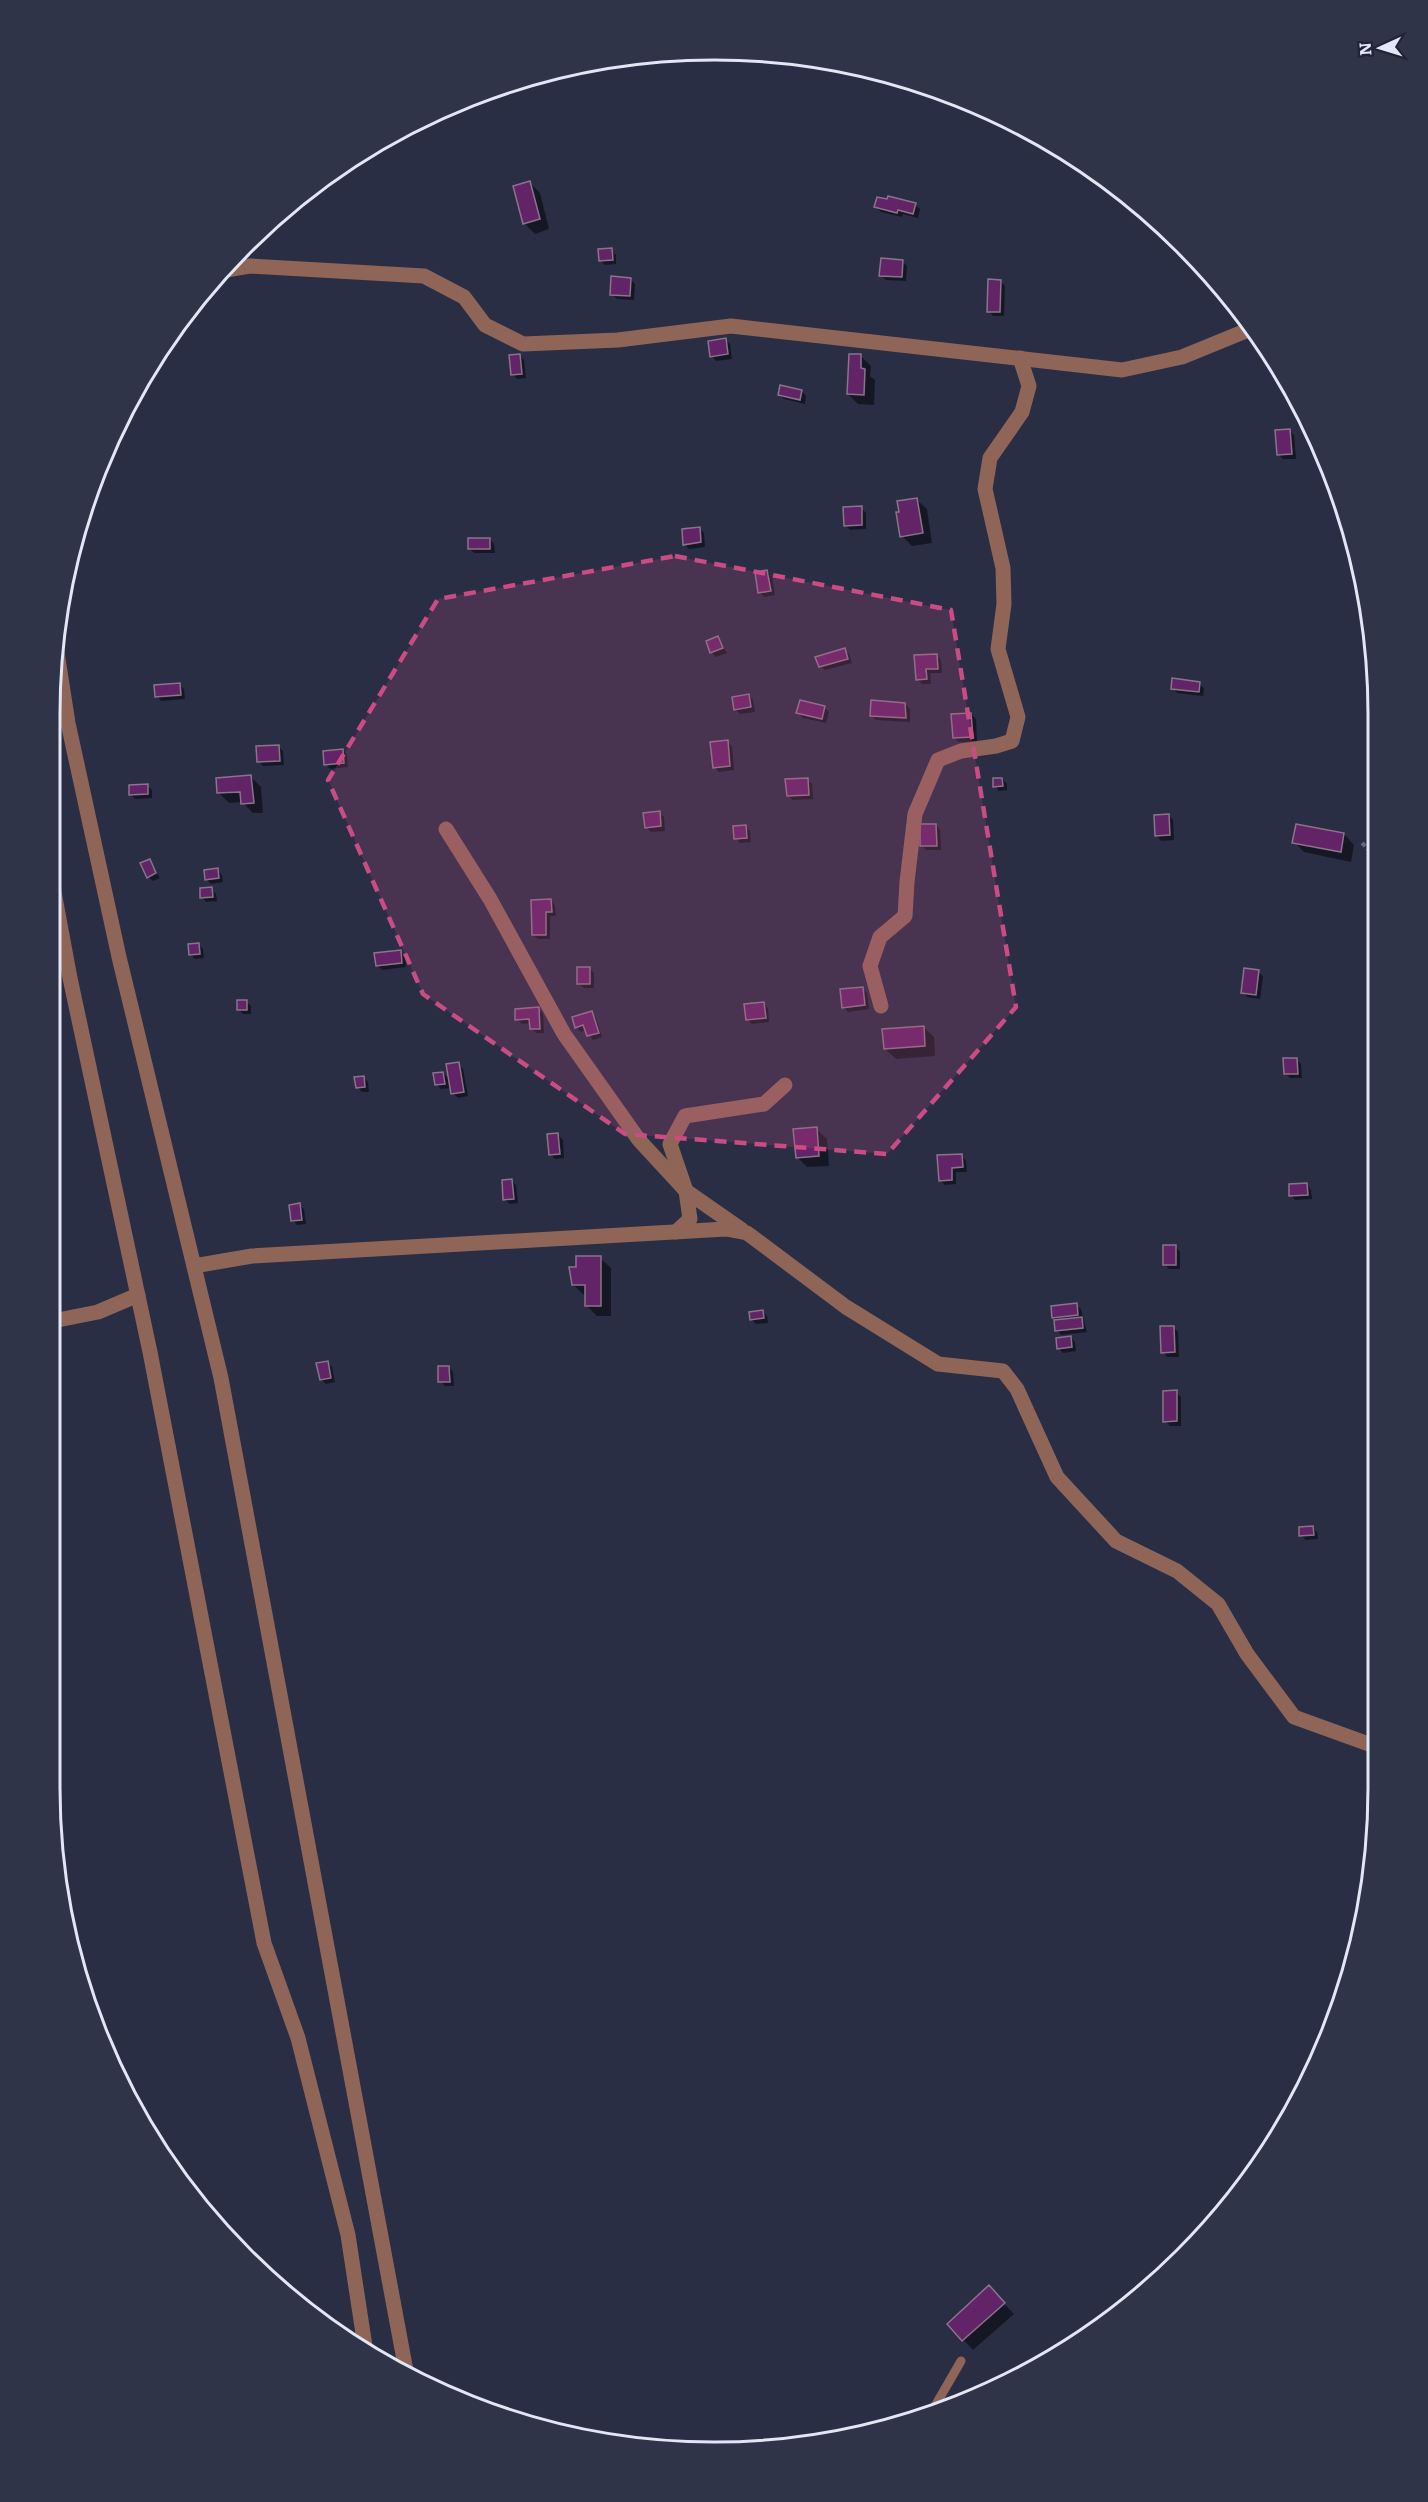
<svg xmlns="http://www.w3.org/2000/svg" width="1428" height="2502" font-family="Literata,serif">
  <rect width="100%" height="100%" fill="#292e45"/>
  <g fill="#0007">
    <path d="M 530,183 L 540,193 L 549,229 L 535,234 L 525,224 Z"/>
    <path d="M 888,201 L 915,205 L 920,209 L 918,218 L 903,214 L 902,217 L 881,212 L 876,207 Z"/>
    <path d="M 611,250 L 616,255 L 616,264 L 605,265 L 600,260 Z"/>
    <path d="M 903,262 L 907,266 L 906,281 L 886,280 L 881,275 Z"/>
    <path d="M 630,279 L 635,284 L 634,300 L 617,299 L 612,294 Z"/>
    <path d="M 1000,281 L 1005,286 L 1004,316 L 993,316 L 989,311 Z"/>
    <path d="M 725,339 L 730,344 L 732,359 L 716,361 L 712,356 Z"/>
    <path d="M 519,355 L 524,360 L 526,378 L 517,379 L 512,374 Z"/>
    <path d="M 861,356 L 871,366 L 870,376 L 875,380 L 874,405 L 858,404 L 848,394 Z"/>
    <path d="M 802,391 L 806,396 L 805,404 L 784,399 L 779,395 Z"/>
    <path d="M 1290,431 L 1294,435 L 1296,459 L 1283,459 L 1279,455 Z"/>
    <path d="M 916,499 L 927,509 L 932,543 L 912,546 L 902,536 Z"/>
    <path d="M 861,508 L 866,513 L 866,529 L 850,530 L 845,525 Z"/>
    <path d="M 699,528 L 704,533 L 705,547 L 689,549 L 684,544 Z"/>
    <path d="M 490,539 L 494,544 L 495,553 L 474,553 L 469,548 Z"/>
    <path d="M 767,572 L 772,576 L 775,595 L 764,597 L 760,592 Z"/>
    <path d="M 718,638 L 727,653 L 716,657 L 711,652 Z"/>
    <path d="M 844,650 L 849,654 L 852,663 L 825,670 L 820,666 Z"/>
    <path d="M 937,656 L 941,660 L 942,673 L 930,673 L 931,684 L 922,684 L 917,679 Z"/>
    <path d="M 179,684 L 184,689 L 185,699 L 161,701 L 157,696 Z"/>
    <path d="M 1199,684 L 1204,688 L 1203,696 L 1177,693 L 1172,688 Z"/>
    <path d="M 749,695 L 753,700 L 755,712 L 740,714 L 736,710 Z"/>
    <path d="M 905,704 L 910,709 L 910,722 L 876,720 L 871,715 Z"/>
    <path d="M 824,707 L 829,712 L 826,723 L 803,718 L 798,713 Z"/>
    <path d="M 971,714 L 976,719 L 977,741 L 959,742 L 954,738 Z"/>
    <path d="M 727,742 L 732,746 L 734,770 L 719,772 L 714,767 Z"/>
    <path d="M 278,746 L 283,751 L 284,765 L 263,766 L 259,761 Z"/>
    <path d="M 343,750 L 347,755 L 348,767 L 330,769 L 326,764 Z"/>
    <path d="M 251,777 L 261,787 L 263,813 L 253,813 L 242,802 L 229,803 L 219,793 Z"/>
    <path d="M 807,779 L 812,784 L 813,799 L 793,800 L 788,795 Z"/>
    <path d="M 1002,779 L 1007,784 L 1007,790 L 999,791 L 995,786 Z"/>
    <path d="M 147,785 L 152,790 L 152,798 L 135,799 L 131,795 Z"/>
    <path d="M 659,813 L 664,817 L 665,831 L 651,832 L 646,827 Z"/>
    <path d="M 1168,815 L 1173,820 L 1174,840 L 1161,841 L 1157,836 Z"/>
    <path d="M 936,825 L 940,830 L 941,850 L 926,850 L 922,846 Z"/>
    <path d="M 745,827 L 750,831 L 751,842 L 740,843 L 736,838 Z"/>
    <path d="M 1344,834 L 1354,845 L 1351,862 L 1304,852 L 1294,842 Z"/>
    <path d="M 149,861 L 160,878 L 153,881 L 148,877 Z"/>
    <path d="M 218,870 L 222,875 L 223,882 L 211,884 L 206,879 Z"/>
    <path d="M 211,889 L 216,894 L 217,901 L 206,902 L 202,897 Z"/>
    <path d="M 551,901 L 555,906 L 556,916 L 550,916 L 550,939 L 538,939 L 533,935 Z"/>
    <path d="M 198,944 L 203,949 L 204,958 L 195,959 L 190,954 Z"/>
    <path d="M 400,951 L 405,956 L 406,967 L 382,970 L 377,965 Z"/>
    <path d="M 590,968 L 594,973 L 594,988 L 584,988 L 579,984 Z"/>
    <path d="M 1258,972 L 1263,976 L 1260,999 L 1247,997 L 1242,992 Z"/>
    <path d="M 862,988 L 867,993 L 869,1009 L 848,1012 L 843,1007 Z"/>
    <path d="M 246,1001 L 251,1006 L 251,1014 L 243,1014 L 239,1010 Z"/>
    <path d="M 763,1003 L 768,1008 L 769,1022 L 752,1024 L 747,1019 Z"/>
    <path d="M 538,1009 L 543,1014 L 544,1033 L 536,1033 L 531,1028 L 531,1023 L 522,1024 L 517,1019 Z"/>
    <path d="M 591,1013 L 596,1018 L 602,1037 L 593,1040 L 586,1030 L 581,1032 L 576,1027 Z"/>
    <path d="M 923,1027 L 934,1037 L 935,1056 L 896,1059 L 885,1049 Z"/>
    <path d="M 1297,1060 L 1301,1064 L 1302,1078 L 1290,1078 L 1285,1073 Z"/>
    <path d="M 458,1064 L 463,1069 L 468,1096 L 458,1098 L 453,1093 L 452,1088 L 441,1089 L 436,1084 L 443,1073 L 451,1081 Z"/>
    <path d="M 363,1077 L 368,1082 L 369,1092 L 362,1092 L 357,1087 Z"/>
    <path d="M 816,1129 L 827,1139 L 829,1166 L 807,1167 L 797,1157 Z"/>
    <path d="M 558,1135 L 563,1140 L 564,1158 L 555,1159 L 550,1154 Z"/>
    <path d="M 961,1156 L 966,1160 L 967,1172 L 956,1172 L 956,1184 L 945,1185 L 940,1180 Z"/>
    <path d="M 512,1181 L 516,1185 L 518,1203 L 510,1204 L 505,1200 Z"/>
    <path d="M 1307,1185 L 1311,1190 L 1312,1199 L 1295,1200 L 1291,1195 Z"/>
    <path d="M 299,1205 L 304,1209 L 306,1224 L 297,1225 L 293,1220 Z"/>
    <path d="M 1176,1247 L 1180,1252 L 1180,1269 L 1169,1269 L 1164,1264 Z"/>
    <path d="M 600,1258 L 611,1268 L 611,1316 L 597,1316 L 587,1306 L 587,1295 L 584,1295 L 573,1285 L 577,1268 Z"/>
    <path d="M 1076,1305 L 1081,1309 L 1087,1332 L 1061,1335 L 1057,1330 L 1054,1318 Z"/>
    <path d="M 763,1312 L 767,1316 L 768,1323 L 756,1324 L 751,1319 Z"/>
    <path d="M 1173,1327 L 1178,1332 L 1179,1357 L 1167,1357 L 1163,1352 Z"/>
    <path d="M 1071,1337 L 1075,1342 L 1076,1351 L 1063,1353 L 1059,1348 Z"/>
    <path d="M 327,1362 L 332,1367 L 335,1382 L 326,1384 L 321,1379 Z"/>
    <path d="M 449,1367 L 453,1372 L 454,1386 L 445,1386 L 440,1381 Z"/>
    <path d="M 1176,1392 L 1181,1397 L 1181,1426 L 1170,1426 L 1165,1421 Z"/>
    <path d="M 1312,1528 L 1317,1532 L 1318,1539 L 1306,1540 L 1301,1535 Z"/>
    <path d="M 999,2298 L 1014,2314 L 973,2350 L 949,2324 Z"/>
  </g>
  <g fill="#632367" stroke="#89748a" stroke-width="1.5">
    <path d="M 530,181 L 540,219 L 523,224 L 513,186 Z"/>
    <path d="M 888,196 L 916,203 L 913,214 L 898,210 L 897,213 L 874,207 L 877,197 L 887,199 Z"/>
    <path d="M 612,248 L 613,260 L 599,261 L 598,249 Z"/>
    <path d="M 881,258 L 903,260 L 902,277 L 879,276 Z"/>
    <path d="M 611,276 L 631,278 L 630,296 L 610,295 Z"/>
    <path d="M 988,279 L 1001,280 L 1000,312 L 987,312 Z"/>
    <path d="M 726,338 L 728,354 L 710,357 L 708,341 Z"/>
    <path d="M 520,354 L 522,374 L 511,375 L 509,355 Z"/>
    <path d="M 849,354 L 861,354 L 861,368 L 865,369 L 864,395 L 847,394 Z"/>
    <path d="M 780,385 L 802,390 L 800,400 L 778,395 Z"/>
    <path d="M 1290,429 L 1292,454 L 1277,455 L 1275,430 Z"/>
    <path d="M 917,498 L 923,533 L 900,537 L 896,512 L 899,512 L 897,501 Z"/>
    <path d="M 862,506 L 862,525 L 844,526 L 843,507 Z"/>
    <path d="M 700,527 L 701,542 L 683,545 L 682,529 Z"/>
    <rect x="468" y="538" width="22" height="11"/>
    <path d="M 767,570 L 771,591 L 758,593 L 755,572 Z"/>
    <path d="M 718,636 L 723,648 L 710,653 L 706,641 Z"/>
    <path d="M 845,648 L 848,659 L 819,667 L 815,657 Z"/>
    <path d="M 937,654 L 938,669 L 926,669 L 927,679 L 916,680 L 914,655 Z"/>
    <path d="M 1172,678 L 1200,682 L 1199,692 L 1171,689 Z"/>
    <path d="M 180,683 L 181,695 L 155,697 L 154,685 Z"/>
    <path d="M 749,694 L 751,707 L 734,710 L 732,697 Z"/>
    <path d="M 800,700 L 825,706 L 822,719 L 796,713 Z"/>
    <path d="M 871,700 L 905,703 L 906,718 L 870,716 Z"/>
    <path d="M 971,713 L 973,737 L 953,738 L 951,714 Z"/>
    <path d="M 728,740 L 730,766 L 713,768 L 710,742 Z"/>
    <path d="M 279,745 L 280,761 L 257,762 L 256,746 Z"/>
    <path d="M 343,749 L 344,763 L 324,765 L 323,751 Z"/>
    <path d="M 251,775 L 254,803 L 241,804 L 240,792 L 217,793 L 216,778 Z"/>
    <path d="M 808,778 L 809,795 L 787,796 L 785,779 Z"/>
    <path d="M 993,778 L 1002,778 L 1003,786 L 993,787 Z"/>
    <path d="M 148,784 L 148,794 L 129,795 L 129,785 Z"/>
    <path d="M 660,811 L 661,826 L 645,828 L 643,813 Z"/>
    <path d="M 1169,814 L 1170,835 L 1155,836 L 1154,815 Z"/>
    <path d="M 920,824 L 936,824 L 937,846 L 920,846 Z"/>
    <path d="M 1296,824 L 1344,833 L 1341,852 L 1292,843 Z"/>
    <path d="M 746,825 L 747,838 L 734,839 L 733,826 Z"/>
    <path d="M 150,859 L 156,873 L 147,878 L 140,863 Z"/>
    <path d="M 218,868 L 219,878 L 205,880 L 204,870 Z"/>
    <path d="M 212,887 L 213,897 L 200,898 L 200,888 Z"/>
    <path d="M 551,899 L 552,912 L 546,912 L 546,935 L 532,935 L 531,900 Z"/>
    <path d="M 199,943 L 200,954 L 189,955 L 188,944 Z"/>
    <path d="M 401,950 L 402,963 L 376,966 L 374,953 Z"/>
    <rect x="577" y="967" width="13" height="17"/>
    <path d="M 1244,968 L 1259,970 L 1256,995 L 1241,993 Z"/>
    <path d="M 863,987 L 865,1005 L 842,1008 L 840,989 Z"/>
    <rect x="237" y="1000" width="10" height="10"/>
    <path d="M 764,1002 L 766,1018 L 746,1020 L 744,1004 Z"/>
    <path d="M 539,1007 L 540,1029 L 530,1029 L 529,1019 L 515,1020 L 515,1009 Z"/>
    <path d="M 592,1011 L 599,1033 L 587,1036 L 583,1025 L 575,1028 L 572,1017 Z"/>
    <path d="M 924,1026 L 925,1046 L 884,1049 L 882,1029 Z"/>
    <path d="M 1283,1058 L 1297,1058 L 1298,1074 L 1284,1074 Z"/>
    <path d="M 459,1062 L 464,1092 L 451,1094 L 446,1064 Z"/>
    <path d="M 443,1072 L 445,1084 L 435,1085 L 433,1073 Z"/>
    <path d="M 364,1076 L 365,1087 L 356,1088 L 354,1077 Z"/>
    <path d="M 817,1127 L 819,1156 L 796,1158 L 793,1129 Z"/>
    <path d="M 558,1133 L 560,1154 L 549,1155 L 547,1134 Z"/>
    <path d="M 962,1154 L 963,1167 L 952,1168 L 952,1180 L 939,1181 L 937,1155 Z"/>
    <path d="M 512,1179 L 514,1199 L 503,1200 L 502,1180 Z"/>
    <path d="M 1307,1183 L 1308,1195 L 1289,1196 L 1289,1184 Z"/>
    <path d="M 300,1203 L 302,1220 L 291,1221 L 289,1205 Z"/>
    <rect x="1163" y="1245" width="13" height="20"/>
    <path d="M 576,1256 L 601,1256 L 601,1306 L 585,1306 L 585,1285 L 572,1285 L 569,1267 L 576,1267 Z"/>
    <path d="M 1077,1303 L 1078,1315 L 1052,1318 L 1051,1306 Z"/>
    <path d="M 763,1310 L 764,1318 L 750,1320 L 749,1312 Z"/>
    <path d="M 1082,1317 L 1083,1328 L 1055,1331 L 1054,1320 Z"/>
    <path d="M 1160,1326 L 1174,1326 L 1175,1352 L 1161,1353 Z"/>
    <path d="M 1071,1336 L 1072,1347 L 1057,1349 L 1056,1338 Z"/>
    <path d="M 328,1361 L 331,1378 L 320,1380 L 316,1363 Z"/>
    <path d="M 438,1366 L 449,1366 L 450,1382 L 438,1382 Z"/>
    <path d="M 1177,1390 L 1177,1421 L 1163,1422 L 1163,1391 Z"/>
    <path d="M 1313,1526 L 1314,1535 L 1299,1536 L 1299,1527 Z"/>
    <path d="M 989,2285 L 1005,2303 L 962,2341 L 947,2324 Z"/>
  </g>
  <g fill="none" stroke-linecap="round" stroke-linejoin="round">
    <path stroke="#64697d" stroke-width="4" stroke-dasharray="4.5 3" stroke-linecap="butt" d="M 1362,843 L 1374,855"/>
    <path stroke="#8f6558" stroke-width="9" d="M 931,2413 L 961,2361"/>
    <g stroke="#8f6558" stroke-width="15">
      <path d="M 220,271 L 250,266 L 424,276 L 464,297 L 485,325 L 523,344 L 618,340 L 731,326 L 1122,370 L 1182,357 L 1253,328"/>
      <path d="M 446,829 L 490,899 L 564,1034 L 639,1140 L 686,1191 L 742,1230"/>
      <path d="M 52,881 L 70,978 L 150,1352 L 264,1943 L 298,2038 L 348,2235 L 366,2353"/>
      <path d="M 881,1006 L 870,966 L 880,937 L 905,916 L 907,882 L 915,814 L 938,760 L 961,751 L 996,746 L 1012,741 L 1018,717 L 998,649 L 1004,604 L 1003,568 L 985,489 L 990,458 L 1022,412 L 1029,386 L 1020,358"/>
      <path d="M 676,1232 L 690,1219 L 686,1191 L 670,1144 L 685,1116 L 764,1104 L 785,1085"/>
      <path d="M 194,1266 L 252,1256 L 726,1229 L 747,1233 L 846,1307 L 938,1364 L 1003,1371 L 1017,1389 L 1057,1477 L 1116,1541 L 1177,1571 L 1218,1604 L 1247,1654 L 1294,1717 L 1377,1747"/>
      <path d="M 53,1321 L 98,1312 L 138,1295"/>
    </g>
    <path stroke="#8f6558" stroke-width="15" d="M 56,646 L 68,723 L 119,957 L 221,1378 L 407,2376"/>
  </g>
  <path fill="#ca4c82" fill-opacity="0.2" stroke="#ca4c82" stroke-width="4.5" stroke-dasharray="12 8" stroke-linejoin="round" d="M 675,556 L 951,610 L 1016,1007 L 887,1154 L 625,1134 L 423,994 L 328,780 L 438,599 Z"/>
  <path d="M0 0H1428V2502H0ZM714 60H714A654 654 0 0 1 1368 714V1788A654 654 0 0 1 714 2442H714A654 654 0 0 1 60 1788V714A654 654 0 0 1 714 60Z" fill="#2f3449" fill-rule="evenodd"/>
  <path fill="none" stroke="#e2e6f5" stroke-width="3" d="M714 60H714A654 654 0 0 1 1368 714V1788A654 654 0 0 1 714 2442H714A654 654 0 0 1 60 1788V714A654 654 0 0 1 714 60Z"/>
  <g transform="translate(1380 48) rotate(266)" stroke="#1f243a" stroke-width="4.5" paint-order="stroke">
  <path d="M0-4.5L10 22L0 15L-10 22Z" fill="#e2e6f5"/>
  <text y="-9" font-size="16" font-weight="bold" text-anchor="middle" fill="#e2e6f5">N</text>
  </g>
</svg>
